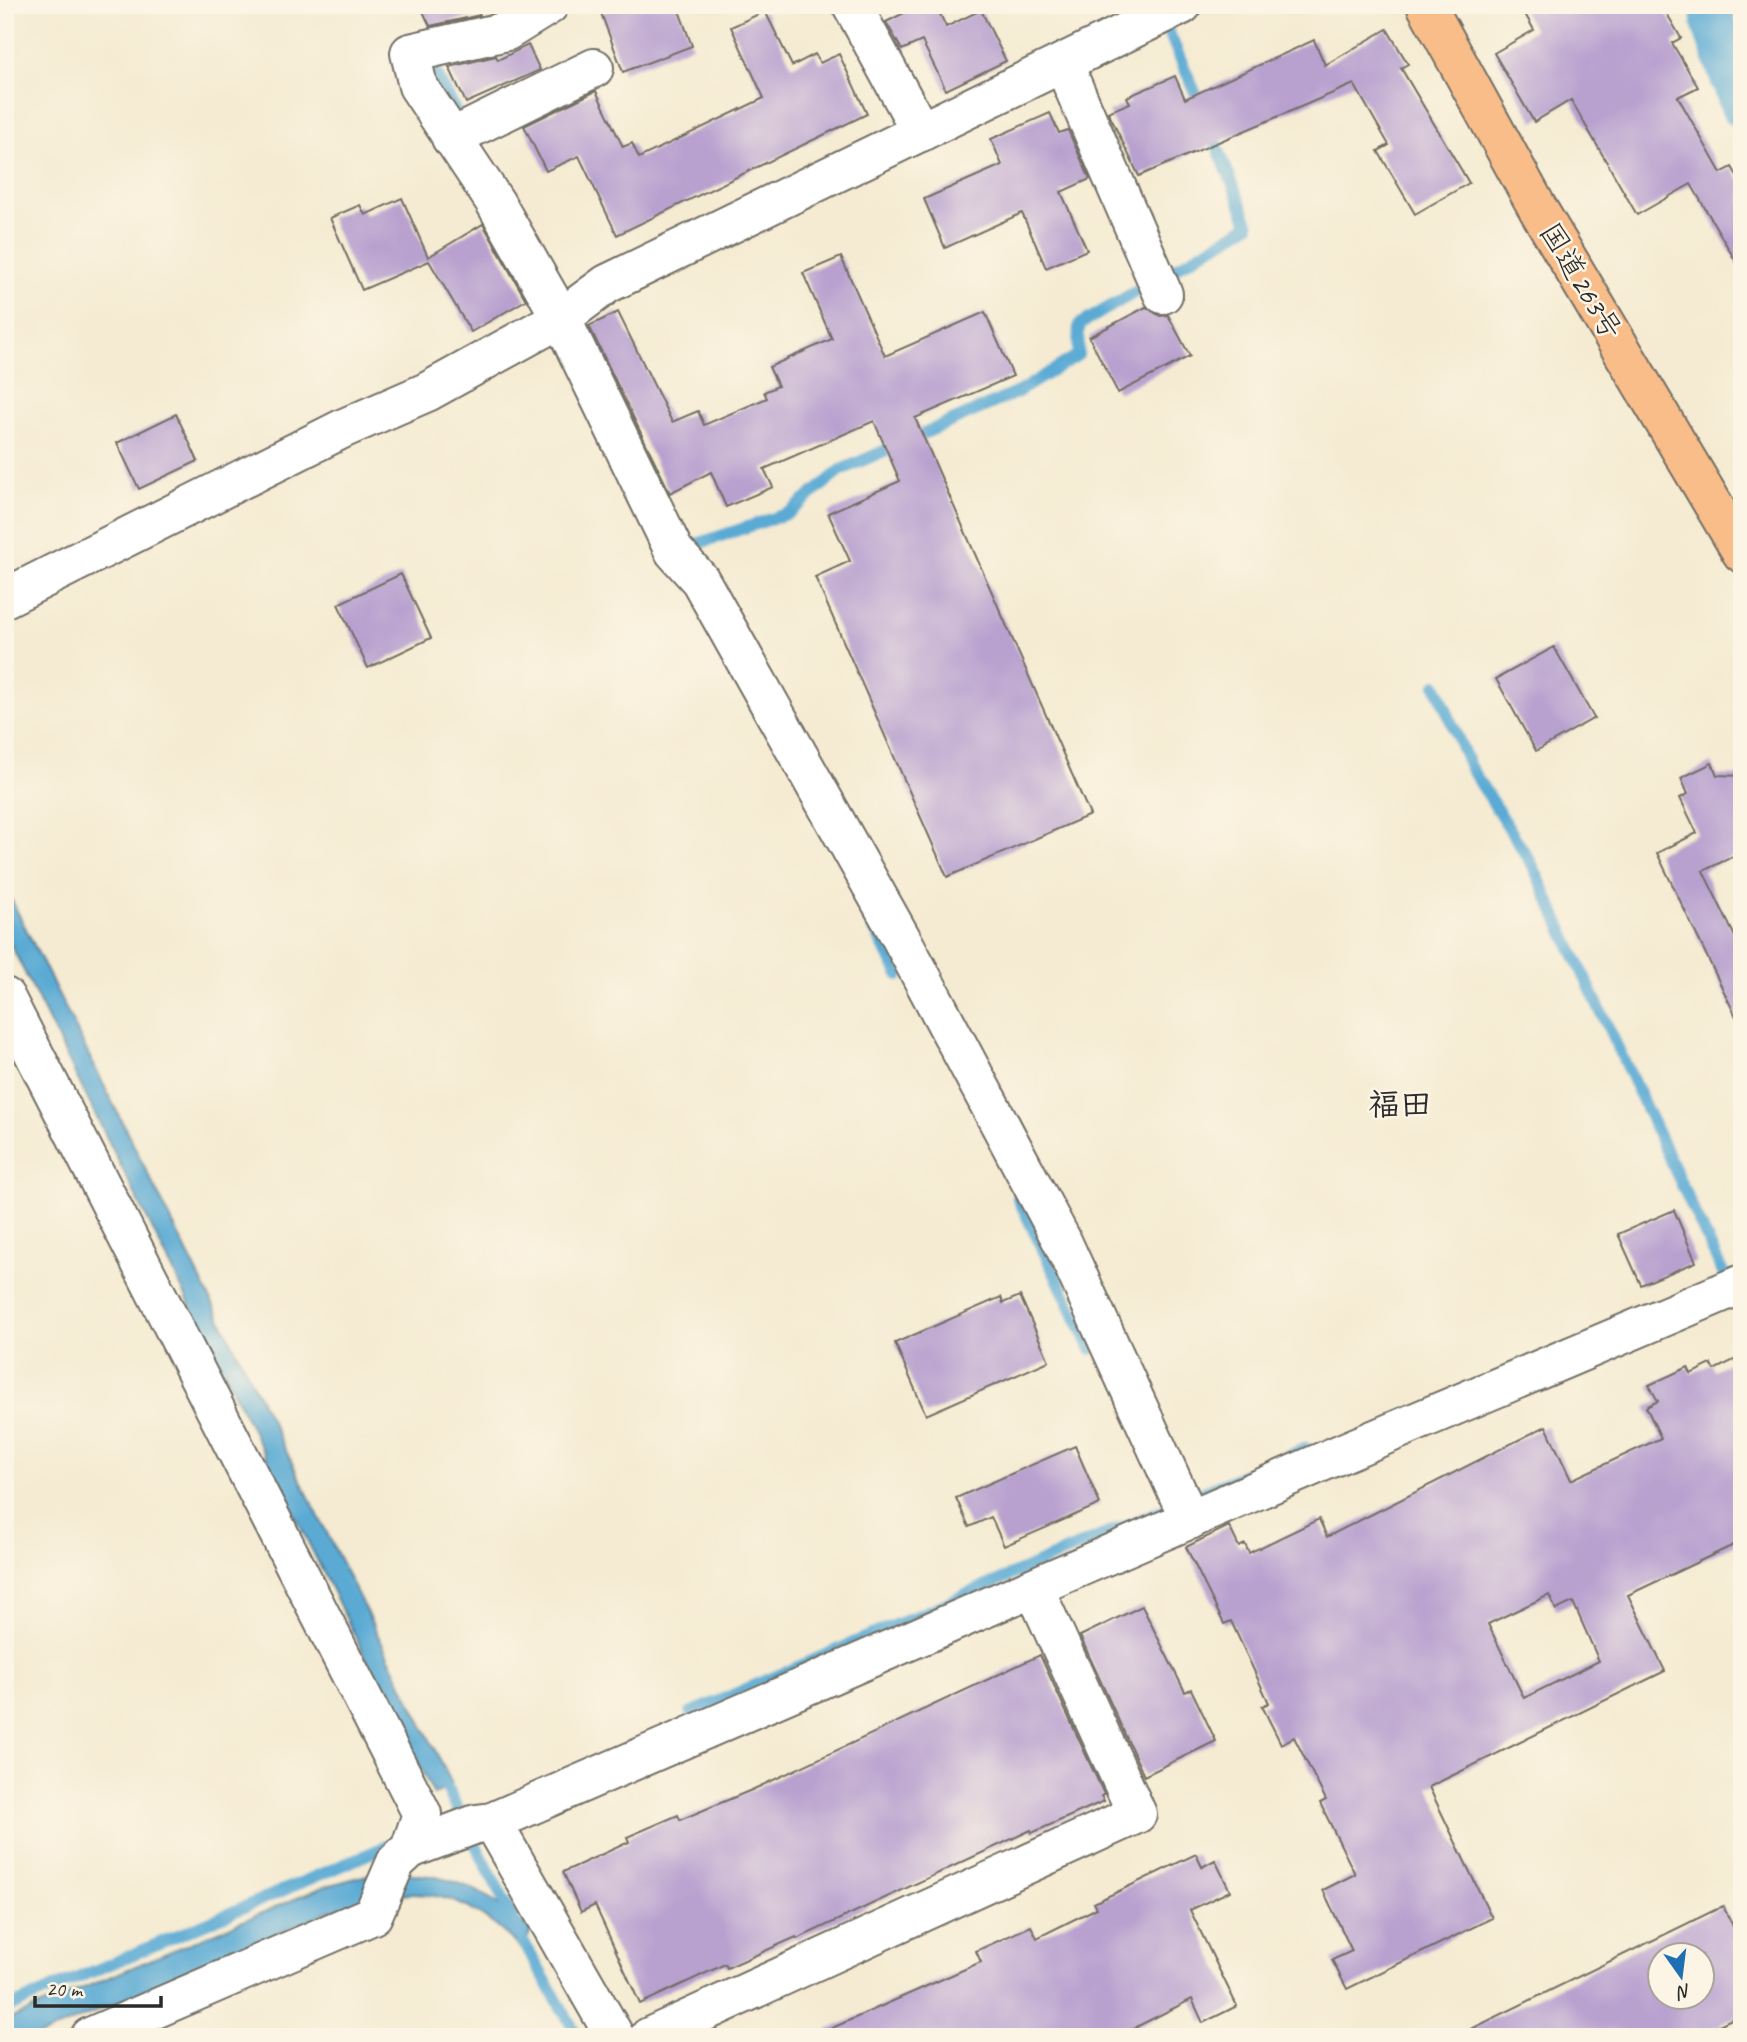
<svg xmlns="http://www.w3.org/2000/svg" width="1747" height="2042" font-family="Caveat,'Klee One',sans-serif">
  <rect width="100%" height="100%" fill="#fcf5e5"/>
  <filter id="ink" filterUnits="userSpaceOnUse"><feTurbulence type="fractalNoise" baseFrequency=".0143" numOctaves="2"/><feDisplacementMap in="SourceGraphic" scale="14" xChannelSelector="R" yChannelSelector="G"/><feConvolveMatrix kernelMatrix="1 2 1 2 8 2 1 2 1" color-interpolation-filters="sRGB"/></filter>
  <filter id="wash" filterUnits="userSpaceOnUse"><feTurbulence type="fractalNoise" baseFrequency=".00686" numOctaves="4" result="noise"/><feDisplacementMap in="SourceGraphic" scale="28" xChannelSelector="R" yChannelSelector="G"/><feGaussianBlur stdDeviation="1.57" result="paint"/><feColorMatrix in="noise" values="0 0 0 0 0 0 0 0 0 0 0 0 0 0 0 0 0 1.4 0 .05"/><feComposite in="paint" operator="in"/></filter>
  <g filter="url(#wash)">
    <rect width="100%" height="100%" fill="#f5ebd2"/>
    <g fill="#5aaad4" stroke="#426a80" stroke-width="2">
      <path d="M 5,887 L 452,1784 L 434,1795 L 5,933 Z"/>
      <path d="M 378,1872 C 449,1874 477,1882 531,1931 L 522,1949 C 458,1887 418,1883 334,1909 L 37,2037 L 5,2037 L 5,2021 L 323,1887 Z"/>
    </g>
    <g fill="none" stroke-linecap="round" stroke-linejoin="round">
      <g stroke="#5aaad4" stroke-width="12">
        <path d="M 1163,19 L 1202,108"/>
        <path d="M 431,56 L 428,57 L 455,110"/>
        <path d="M 691,561 L 694,545 L 789,513 L 841,470 L 1018,392 L 1078,355 L 1079,325 L 1249,225 L 1210,128"/>
        <path d="M 1436,685 L 1470,767 L 1532,864 L 1723,1273"/>
        <path d="M 866,914 L 899,975"/>
        <path d="M 1018,1198 L 1091,1349"/>
        <path d="M 691,1713 L 1306,1448"/>
        <path d="M 440,1775 L 516,1924"/>
        <path d="M 517,1931 L 578,2037"/>
        <path d="M 5,2009 L 387,1846"/>
      </g>
      <path stroke="#5aaad4" stroke-width="44" d="M 1712,5 L 1713,22 L 1742,106"/>
    </g>
    <g id="blocks">
      <g fill="#b8a0cf" fill-rule="evenodd">
        <path d="M 420,5 L 476,5 L 480,15 L 430,26 Z"/>
        <path d="M 622,5 L 677,5 L 692,46 L 623,72 L 601,13 Z"/>
        <path d="M 920,5 L 936,5 L 946,27 L 981,10 L 1006,61 L 946,90 L 922,41 L 902,50 L 886,22 Z"/>
        <path d="M 1520,5 L 1662,5 L 1681,38 L 1672,43 L 1698,87 L 1678,97 L 1721,173 L 1732,167 L 1742,184 L 1742,272 L 1691,184 L 1637,215 L 1571,100 L 1534,122 L 1494,53 L 1534,30 Z"/>
        <path d="M 765,11 L 792,66 L 815,54 L 820,63 L 839,54 L 867,114 L 617,235 L 579,156 L 546,171 L 524,126 L 596,91 L 623,147 L 632,143 L 639,158 L 764,98 L 731,27 Z"/>
        <path d="M 1387,29 L 1408,64 L 1401,68 L 1469,183 L 1415,214 L 1378,151 L 1389,145 L 1354,84 L 1139,176 L 1108,112 L 1130,103 L 1127,97 L 1175,76 L 1185,99 L 1314,40 L 1325,65 Z"/>
        <path d="M 528,45 L 540,70 L 466,103 L 449,67 L 496,56 L 498,60 Z"/>
        <path d="M 1050,113 L 1059,133 L 1068,130 L 1090,179 L 1061,192 L 1087,250 L 1046,268 L 1022,213 L 945,248 L 924,199 L 1002,165 L 991,139 Z"/>
        <path d="M 402,198 L 428,257 L 483,224 L 526,300 L 471,332 L 429,261 L 362,290 L 330,218 L 360,205 L 365,215 Z"/>
        <path d="M 841,257 L 885,356 L 985,312 L 1013,376 L 915,418 L 1090,815 L 947,877 L 815,577 L 850,561 L 828,513 L 900,481 L 874,421 L 764,469 L 773,487 L 726,507 L 711,472 L 670,493 L 589,326 L 618,312 L 672,422 L 698,411 L 704,425 L 767,398 L 764,392 L 778,386 L 769,367 L 832,339 L 803,273 Z"/>
        <path d="M 1146,307 L 1160,316 L 1168,315 L 1190,356 L 1118,393 L 1089,337 Z"/>
        <path d="M 176,414 L 198,461 L 139,489 L 117,443 Z"/>
        <path d="M 401,574 L 431,638 L 368,668 L 338,604 Z"/>
        <path d="M 1554,647 L 1594,718 L 1536,751 L 1496,679 Z"/>
        <path d="M 1712,763 L 1717,775 L 1742,776 L 1742,852 L 1703,871 L 1742,951 L 1742,1029 L 1657,853 L 1697,833 L 1680,798 L 1688,794 L 1681,778 Z"/>
        <path d="M 1674,1210 L 1696,1262 L 1641,1285 L 1618,1234 Z"/>
        <path d="M 1020,1296 L 1049,1361 L 926,1415 L 895,1343 L 1001,1297 L 1003,1303 Z"/>
        <path d="M 1742,1356 L 1742,1541 L 1628,1595 L 1665,1671 L 1429,1787 L 1492,1918 L 1347,1989 L 1332,1960 L 1352,1951 L 1323,1890 L 1355,1874 L 1320,1803 L 1326,1800 L 1294,1737 L 1281,1744 L 1262,1706 L 1269,1703 L 1231,1621 L 1224,1624 L 1186,1547 L 1229,1526 L 1239,1547 L 1245,1544 L 1249,1553 L 1319,1519 L 1327,1537 L 1546,1426 L 1571,1480 L 1661,1438 L 1646,1407 L 1658,1401 L 1649,1385 L 1688,1367 L 1691,1374 L 1711,1364 L 1714,1370 ZM 1549,1595 L 1556,1610 L 1573,1602 L 1599,1661 L 1524,1698 L 1488,1624 Z"/>
        <path d="M 1075,1446 L 1100,1504 L 1004,1546 L 991,1517 L 969,1527 L 956,1498 Z"/>
        <path d="M 1142,1606 L 1185,1692 L 1191,1689 L 1216,1741 L 1144,1776 L 1080,1636 Z"/>
        <path d="M 1040,1655 L 1104,1794 L 1101,1796 L 1104,1801 L 1032,1833 L 1031,1830 L 797,1939 L 796,1937 L 727,1968 L 725,1964 L 640,2004 L 595,1905 L 581,1912 L 563,1872 L 629,1842 L 627,1837 L 678,1815 L 680,1820 L 754,1789 Z"/>
        <path d="M 1196,1854 L 1202,1867 L 1215,1860 L 1230,1891 L 1190,1910 L 1237,2006 L 1203,2023 L 1192,1999 L 1116,2037 L 812,2037 L 981,1962 L 976,1951 L 1031,1926 L 1037,1938 L 1097,1908 L 1094,1903 Z"/>
        <path d="M 1723,1906 L 1742,1944 L 1742,2014 L 1694,2037 L 1455,2037 ZM 1660,1955 L 1702,1955 L 1702,1997 L 1660,1997 Z"/>
      </g>
    </g>
  </g>
  <g filter="url(#ink)">
    <use href="#blocks" fill-opacity="0" stroke="#726e65" stroke-width="2"/>
    <g fill="none" stroke-linecap="round" stroke-linejoin="round">
      <defs>
        <g id="minor">
          <path d="M 549,5 L 507,31 L 410,53 L 418,86 L 495,202 L 561,318 L 674,551 L 700,580 L 901,938 L 1062,1241 L 1190,1520"/>
          <path d="M 852,5 L 921,132"/>
          <path d="M 1063,63 L 1163,294"/>
          <path d="M 451,138 L 594,68"/>
          <path d="M 5,598 L 344,428 L 427,392 L 561,318 L 607,284 L 1182,5"/>
          <path d="M 5,997 L 422,1814 L 410,1849 L 396,1862 L 373,1915 L 90,2037"/>
          <path d="M 492,1822 L 615,2037"/>
          <path d="M 410,1849 L 476,1824 L 492,1822 L 1345,1452 L 1742,1284"/>
          <path d="M 649,2037 L 1137,1814 L 1034,1588"/>
        </g>
        <path id="highway" d="M 1426,5 L 1538,209 L 1742,553"/>
      </defs>
      <use href="#minor" stroke="#726e65" stroke-width="42"/>
      <use href="#highway" stroke="#726e65" stroke-width="42"/>
      <use href="#minor" stroke="#fff" stroke-width="38"/>
      <use href="#highway" stroke="#f8bd89" stroke-width="38"/>
    </g>
  </g>
  <g text-anchor="middle" dominant-baseline="central" stroke-width="5" stroke-linejoin="round" paint-order="stroke">
    <g font-size="30" fill="#2b2b2b" stroke="#fcf5e5">
      <text transform="translate(1581 281) rotate(59)">国道263号</text>
    </g>
    <g font-size="32" font-weight="bold" fill="#2b2b2b" stroke="#fcf5e5">
      <text x="1400" y="1104">福田</text>
    </g>
  </g>
  <rect width="1747" height="2042" fill="none" stroke="#fcf5e5" stroke-width="28"/>
  <g transform="translate(1681 1976) rotate(166)"><circle r="33" fill="#fcf5e5" stroke="#a8a49b" stroke-width="2"/>
  <path d="M0-5L12 26L0 18L-12 26Z" fill="#1f6fb2"/>
  <text y="-10" font-size="19" font-weight="bold" text-anchor="middle" fill="#2b2b2b">N</text>
  </g>
  <path d="M35 1996v10h126v-10" fill="none" stroke="#2b2b2b" stroke-width="3.5"/>
  <text x="46" y="1996" font-size="21" fill="#2b2b2b" stroke="#fcf5e5" stroke-width="5" paint-order="stroke">20 m</text>
</svg>
